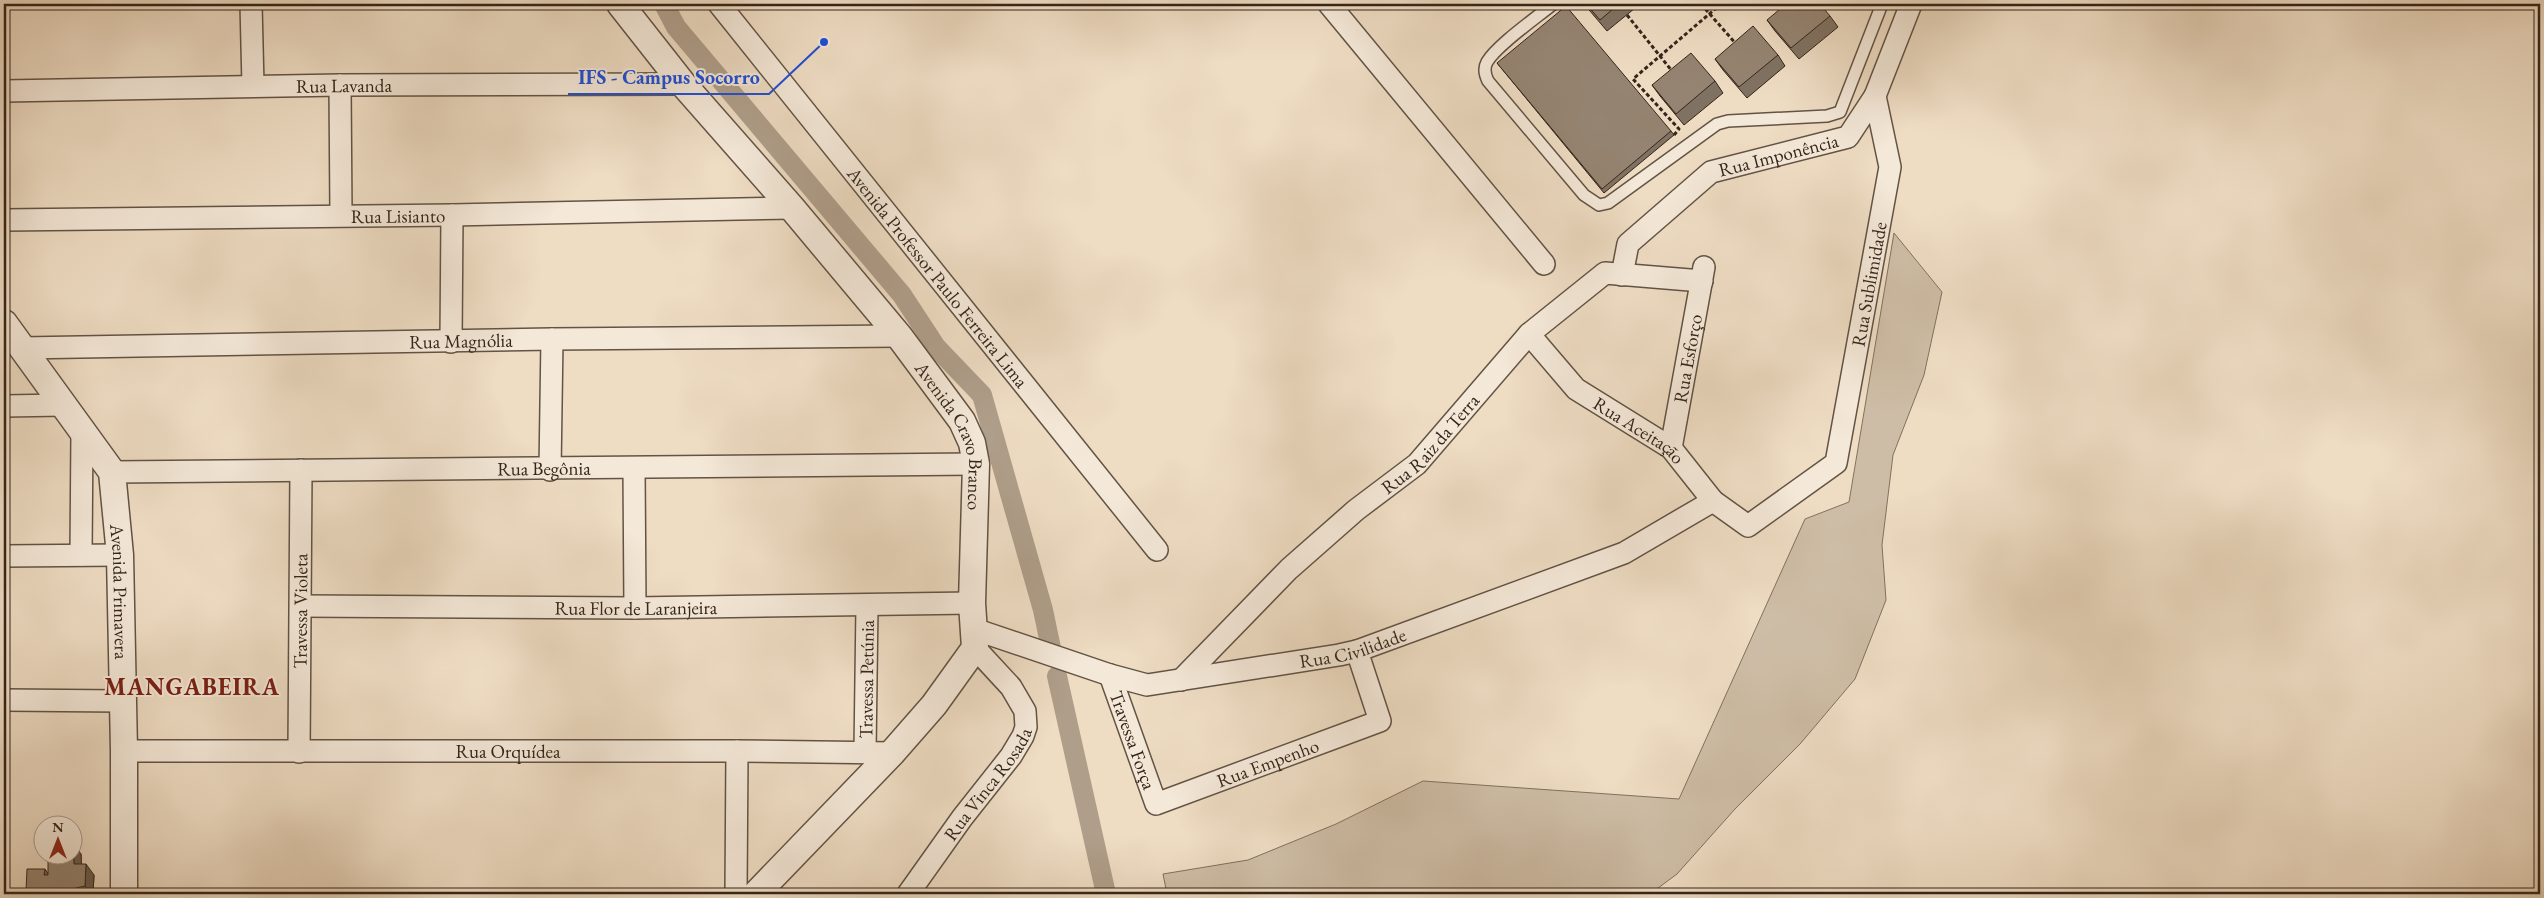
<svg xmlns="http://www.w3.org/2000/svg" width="2544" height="898" font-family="'EB Garamond',serif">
  <rect width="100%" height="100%" fill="#eedcc3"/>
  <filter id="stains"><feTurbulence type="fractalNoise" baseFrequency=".004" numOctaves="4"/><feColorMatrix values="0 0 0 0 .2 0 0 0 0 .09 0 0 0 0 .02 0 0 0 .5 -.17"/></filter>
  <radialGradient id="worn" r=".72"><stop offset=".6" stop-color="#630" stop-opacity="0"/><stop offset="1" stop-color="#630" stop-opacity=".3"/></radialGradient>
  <path fill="#cebda6" stroke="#817160" d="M 1894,233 L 1942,292 L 1924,375 L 1893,455 L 1882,545 L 1886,600 L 1855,679 L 1800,744 L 1735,809 L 1677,874 L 1650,894 L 1167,894 L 1163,874 L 1248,860 L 1336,824 L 1423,781 L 1679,799 L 1805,519 L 1849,502 Z"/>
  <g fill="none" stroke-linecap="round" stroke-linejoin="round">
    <g stroke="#af9e8a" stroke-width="20">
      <path d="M 664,4 L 676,27 L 902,295 L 936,347 L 982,395 L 1043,610 L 1051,648"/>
      <path d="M 1057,676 L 1106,894"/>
    </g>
    <defs>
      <path id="service" d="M 1553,4 C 1536,18 1497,45 1487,62 C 1483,69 1485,75 1488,81 L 1584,195 L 1599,205 L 1608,203 L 1717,124 L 1728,121 L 1827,116 L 1840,112 L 1882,4"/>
      <g id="minor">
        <path d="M 251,4 L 253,86"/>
        <path id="s1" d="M 719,4 L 1157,550"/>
        <path d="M 1329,4 L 1544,264"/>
        <path d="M 340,85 L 341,215"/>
        <path id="s2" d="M 4,91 L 340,85 L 683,84"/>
        <path id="s3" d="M 4,220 L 452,215 L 792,208"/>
        <path id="s4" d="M 1622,275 L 1628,244 L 1711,172 L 1848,137 L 1875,96"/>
        <path id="s5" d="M 1529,334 L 1576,389 L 1671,448 L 1713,501 L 1748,526 L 1836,463 L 1890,167 L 1875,96 L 1911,4"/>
        <path d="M 451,342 L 452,215"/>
        <path id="s6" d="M 22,348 L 552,339 L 899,336"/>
        <path d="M 4,406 L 63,405"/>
        <path id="s7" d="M 1671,448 L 1704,267"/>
        <path d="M 634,468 L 635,608"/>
        <path d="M 550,470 L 552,339"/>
        <path id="s8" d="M 112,472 L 976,464"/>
        <path d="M 81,555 L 82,431"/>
        <path d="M 4,556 L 120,555"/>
        <path id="s9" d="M 301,606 L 635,608 L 972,603"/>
        <path id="s10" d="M 974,629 L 1110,675 L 1147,685 L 1339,655 L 1357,651 L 1624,553 L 1713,501"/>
        <path id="s11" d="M 1110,675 L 1156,804 L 1380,721 L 1357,651"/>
        <path id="s12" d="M 1181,680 L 1289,569 L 1356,510 L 1417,464 L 1529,334 L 1605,273 L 1702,281"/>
        <path d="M 4,700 L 122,701"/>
        <path id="s13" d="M 124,751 L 737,751 L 892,753"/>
        <path id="s14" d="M 865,751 L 867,606"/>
        <path id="s15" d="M 299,752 L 301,470"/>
        <path d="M 736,894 L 737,751"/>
        <path id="s16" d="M 908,894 L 962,818 L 1011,756 L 1023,736 L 1026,727 L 1025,711 L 1011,687 L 975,648"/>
      </g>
      <g id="tertiary">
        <path id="s17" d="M 620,4 L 683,84 L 792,208 L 899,336 L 962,421 L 972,443 L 976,464 L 972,603 L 975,648 L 934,705 L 892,753 L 756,894"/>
        <path id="s18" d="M 4,323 L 112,472 L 120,555 L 124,751 L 124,894"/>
      </g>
    </defs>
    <use href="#service" stroke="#625345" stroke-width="14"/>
    <use href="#minor" stroke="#625345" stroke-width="24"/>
    <use href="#tertiary" stroke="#625345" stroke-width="29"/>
    <g stroke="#34251b" stroke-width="3" stroke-dasharray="4 2.5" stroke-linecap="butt">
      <path d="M 1701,4 L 1737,45"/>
      <path d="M 1627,15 L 1672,71"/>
      <path d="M 1674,135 L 1679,129 L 1633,79 L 1721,4"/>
    </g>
    <use href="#service" stroke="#f4e8d8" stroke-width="11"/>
    <use href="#minor" stroke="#f4e8d8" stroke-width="21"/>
    <use href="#tertiary" stroke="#f4e8d8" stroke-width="26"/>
  </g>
  <g fill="#807262" stroke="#34251b">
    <path d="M 1584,4 L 1640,4 L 1607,31 Z"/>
    <path d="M 1830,16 L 1838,27 L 1799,59 L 1775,31 L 1767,20 Z"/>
    <path d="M 1778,55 L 1785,66 L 1747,98 L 1723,70 L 1715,59 Z"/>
    <path d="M 1497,63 L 1671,131 L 1674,135 L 1604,193 Z"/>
    <path d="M 1715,81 L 1723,93 L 1684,125 L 1660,96 L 1652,85 Z"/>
    <path d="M 81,854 L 81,864 L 94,875 L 93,894 L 29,894 L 26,891 Z"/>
  </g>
  <g fill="#685c50" stroke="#34251b">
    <path d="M 73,843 L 81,854 L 82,875 L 74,864 Z"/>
    <path d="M 86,864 L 94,875 L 93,894 L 91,894 L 85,886 Z"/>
    <path d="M 45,869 L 53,880 L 44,875 Z"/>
    <path d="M 76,888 L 80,894 L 76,894 Z"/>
  </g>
  <g fill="#958472" stroke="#34251b">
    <path d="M 1586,4 L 1619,4 L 1600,20 Z"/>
    <path d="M 1786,4 L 1820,4 L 1830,16 L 1791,48 L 1767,20 Z"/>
    <path d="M 1566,6 L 1671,131 L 1602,189 L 1497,63 Z"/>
    <path d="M 1753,26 L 1778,55 L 1739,87 L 1715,59 Z"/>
    <path d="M 1691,53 L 1715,81 L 1676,114 L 1652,85 Z"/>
    <path d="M 72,843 L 73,843 L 74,864 L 86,864 L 85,886 L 76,888 L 76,894 L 49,894 L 49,892 L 26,891 L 27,869 L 45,869 L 44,875 L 48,875 L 48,856 L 72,856 Z"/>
  </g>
  <g text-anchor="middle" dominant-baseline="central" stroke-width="4" stroke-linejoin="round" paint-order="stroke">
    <g font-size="19" fill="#34251b" stroke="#f4e8d8">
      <text stroke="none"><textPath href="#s2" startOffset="340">Rua Lavanda</textPath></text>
      <text stroke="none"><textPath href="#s4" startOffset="211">Rua Imponência</textPath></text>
      <text stroke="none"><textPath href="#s3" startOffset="394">Rua Lisianto</textPath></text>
      <text stroke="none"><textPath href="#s1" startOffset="350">Avenida Professor Paulo Ferreira Lima</textPath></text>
      <text stroke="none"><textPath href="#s5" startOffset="585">Rua Sublimidade</textPath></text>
      <text stroke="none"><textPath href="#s6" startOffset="439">Rua Magnólia</textPath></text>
      <text stroke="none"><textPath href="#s7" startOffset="91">Rua Esforço</textPath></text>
      <text stroke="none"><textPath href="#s5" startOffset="148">Rua Aceitação</textPath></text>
      <text stroke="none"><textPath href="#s17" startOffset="550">Avenida Cravo Branco</textPath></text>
      <text stroke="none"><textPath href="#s12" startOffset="344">Rua Raiz da Terra</textPath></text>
      <text stroke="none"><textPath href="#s8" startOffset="432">Rua Begônia</textPath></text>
      <text stroke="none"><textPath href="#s18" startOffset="304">Avenida Primavera</textPath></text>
      <text stroke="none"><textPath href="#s9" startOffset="335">Rua Flor de Laranjeira</textPath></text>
      <text stroke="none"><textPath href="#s15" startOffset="141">Travessa Violeta</textPath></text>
      <text stroke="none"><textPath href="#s10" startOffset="391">Rua Civilidade</textPath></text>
      <text stroke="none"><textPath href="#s14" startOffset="72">Travessa Petúnia</textPath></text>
      <text stroke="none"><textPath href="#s11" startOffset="69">Travessa Força</textPath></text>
      <text stroke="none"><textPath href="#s13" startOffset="384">Rua Orquídea</textPath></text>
      <text stroke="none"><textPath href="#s11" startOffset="256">Rua Empenho</textPath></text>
      <text stroke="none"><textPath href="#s16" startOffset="136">Rua Vinca Rosada</textPath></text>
    </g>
    <g font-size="24" font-weight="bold" letter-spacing="1" fill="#7a1f14" stroke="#f4e8d8">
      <text x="192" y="686">MANGABEIRA</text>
    </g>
  </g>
  <path fill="none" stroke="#1d4ed8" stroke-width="2" d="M824 42L769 94H568"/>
  <circle fill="#1d4ed8" stroke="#f4e8d8" stroke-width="2" cx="824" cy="42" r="5"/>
  <g font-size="20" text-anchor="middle" font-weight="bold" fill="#1d4ed8" stroke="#f4e8d8" stroke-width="4" stroke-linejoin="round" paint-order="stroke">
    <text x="669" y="84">IFS - Campus Socorro</text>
  </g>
  <rect width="2544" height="898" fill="none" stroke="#eedcc3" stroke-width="20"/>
  <rect x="5" y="5" width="2534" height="888" fill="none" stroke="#34251b" stroke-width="2.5"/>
  <rect x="10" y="10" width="2524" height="878" fill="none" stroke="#34251b"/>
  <g transform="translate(58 840)"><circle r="24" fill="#f4e8d8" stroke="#a79a8c"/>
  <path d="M0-4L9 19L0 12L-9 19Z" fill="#8f2418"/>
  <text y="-8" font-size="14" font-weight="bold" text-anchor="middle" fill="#34251b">N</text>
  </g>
  <rect width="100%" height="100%" filter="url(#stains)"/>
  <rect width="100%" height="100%" fill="url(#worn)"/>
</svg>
